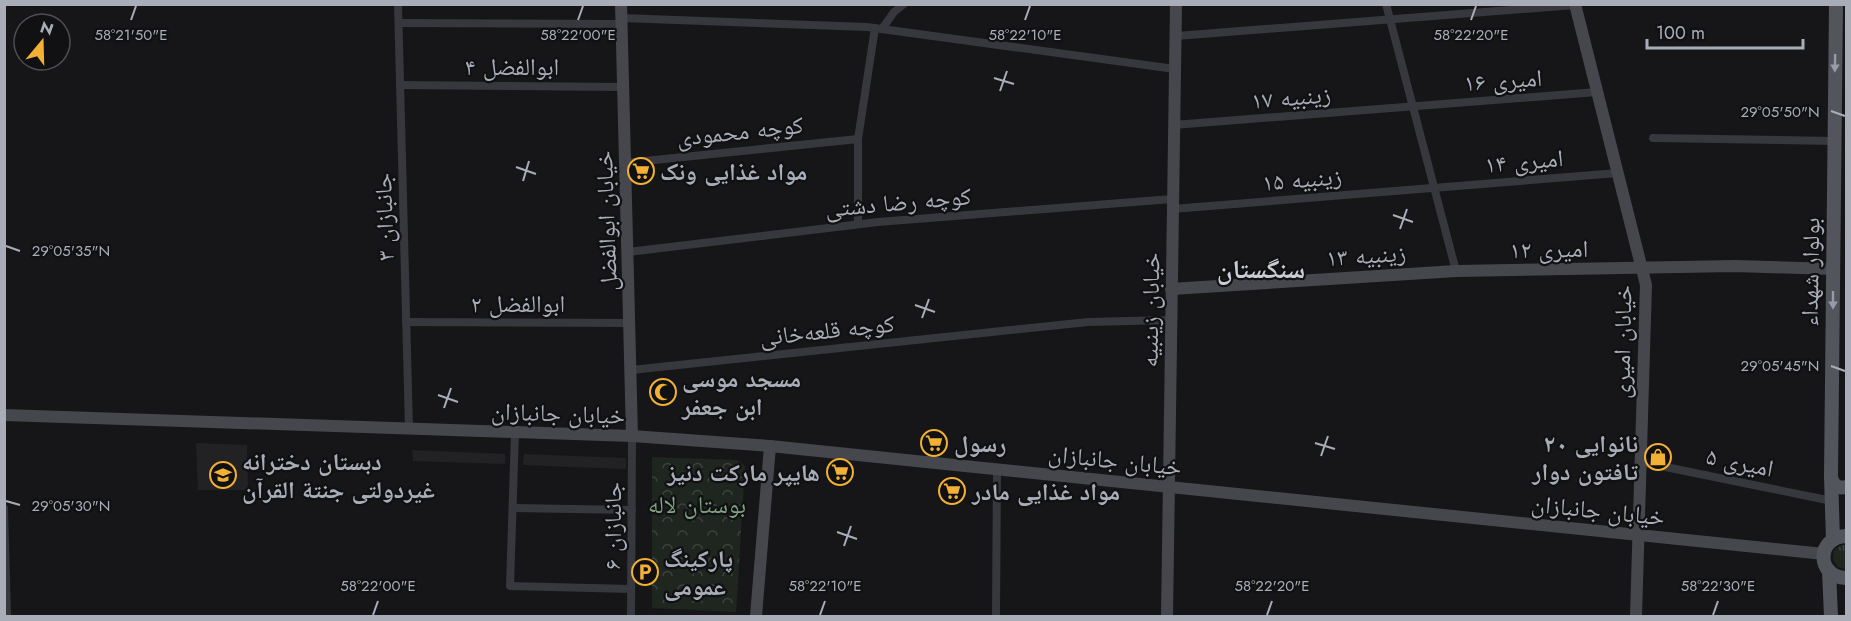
<svg xmlns="http://www.w3.org/2000/svg" width="1851" height="621" font-family="Jost,'Noto Naskh Arabic',sans-serif">
  <defs>
    <pattern id="grass-tufts" width="24" height="20" patternUnits="userSpaceOnUse" patternTransform="scale(1.5)"><rect width="24" height="20" fill="#1e261f"/><path d="M3 7l-1-3M5 7V3M7 7l1-3M15 17l-1-3M17 17v-4M19 17l1-3" fill="none" stroke="#3c433d"/></pattern>
    <pattern id="park-crowns" width="20" height="18" patternUnits="userSpaceOnUse" patternTransform="scale(1.5)"><rect width="20" height="18" fill="#1e261f"/><path d="M2 6a3 3 0 1 1 6 0M12 15a3 3 0 1 1 6 0" fill="none" stroke="#3c433d"/></pattern>
  </defs>
  <rect width="100%" height="100%" fill="#161618"/>
  <g fill="#222225">
    <path d="M 196,443 L 247,445 L 248,490 L 198,490 Z"/>
    <path d="M 412,450 L 505,454 L 505,464 L 413,461 Z"/>
    <path d="M 524,454 L 626,458 L 626,469 L 523,465 Z"/>
  </g>
  <path fill="url(#grass-tufts)" d="M 1842,545 L 1846,545 L 1846,569 L 1838,567 L 1833,559 L 1834,550 Z"/>
  <path fill="url(#park-crowns)" d="M 652,457 L 737,460 L 745,466 L 736,612 L 652,608 Z"/>
  <g fill="none" stroke-linecap="round" stroke-linejoin="round">
    <g stroke="#37383d" stroke-width="8">
      <path d="M 398,4 L 409,429"/>
      <path d="M 1386,4 L 1456,271"/>
      <path d="M 622,18 L 867,27 L 1175,69"/>
      <path d="M 399,23 L 622,24"/>
      <path d="M 882,29 L 894,12 L 904,4"/>
      <path d="M 1176,36 L 1575,5"/>
      <path d="M 400,85 L 623,87"/>
      <path d="M 1173,125 L 1597,92"/>
      <path d="M 1653,138 L 1834,141"/>
      <path d="M 625,163 L 858,139"/>
      <path d="M 1172,209 L 1618,173"/>
      <path d="M 858,224 L 858,139 L 875,28"/>
      <path d="M 628,252 L 878,222 L 1172,199"/>
      <path d="M 406,322 L 629,323"/>
      <path d="M 631,370 L 1088,322 L 1171,320"/>
      <path d="M 515,432 L 510,586 L 631,589"/>
      <path d="M 1641,462 L 1832,501"/>
      <path d="M 4,508 L 7,616"/>
      <path d="M 513,508 L 632,510"/>
      <path d="M 631,616 L 632,436"/>
      <path d="M 996,616 L 997,469"/>
    </g>
    <g stroke="#45474d" stroke-width="12">
      <path d="M 621,4 L 632,436"/>
      <path d="M 1575,4 L 1646,285 L 1636,616"/>
      <path d="M 1171,289 L 1456,271 L 1735,266 L 1833,269"/>
      <path d="M 4,415 L 632,436 L 770,446 L 1824,554"/>
      <path d="M 756,616 L 770,446"/>
      <path d="M 1167,616 L 1176,4"/>
    </g>
    <g stroke="#53555c" stroke-width="14">
      <path d="M 1831,476 C 1832,485 1838,489 1846,487"/>
      <path d="M 1846,536 C 1816,537 1816,577 1846,578"/>
      <path d="M 1833,540 L 1831,476 L 1836,4"/>
      <path d="M 1829,571 L 1831,616"/>
    </g>
  </g>
  <defs><path id="oneway-solid" d="M-6-.8H1V-3.2L6.5 0L1 3.2V.8H-6Z" transform="scale(1.5)"/></defs>
  <g fill="#979ba6">
    <use href="#oneway-solid" transform="translate(1835 63) rotate(91)"/>
    <use href="#oneway-solid" transform="translate(1833 300) rotate(90)"/>
  </g>
  <path fill="none" stroke="#a8adb8" stroke-width="2" d="M 131,20 L 136,6M 578,20 L 583,6M 1025,20 L 1030,6M 1471,20 L 1476,6M 994,78 L 1014,84M 1000,91 L 1007,71M 1831,111 L 1845,116M 516,167 L 536,174M 523,181 L 529,161M 1393,215 L 1413,222M 1400,229 L 1407,209M 6,246 L 20,251M 915,305 L 935,312M 922,318 L 929,299M 1831,366 L 1845,371M 438,395 L 458,402M 444,408 L 451,388M 1315,443 L 1335,449M 1321,456 L 1328,436M 6,501 L 20,505M 837,532 L 857,539M 844,546 L 851,526M 373,615 L 378,601M 820,615 L 825,601M 1267,615 L 1272,601M 1713,615 L 1718,601"/>
  <defs>
    <symbol id="supermarket-ring" viewBox="-11 -11 22 22"><circle r="9.5" fill="#111113" stroke="#f2b134" stroke-width="1.5"/><path d="M-6-5.5h2.5l.6 2H6L4.5 2H-2.5L-4.4-4H-6ZM-1.5 3.2a1.3 1.3 0 1 0 .1 0ZM3 3.2a1.3 1.3 0 1 0 .1 0Z" fill="#f2b134"/></symbol>
    <symbol id="mosque-ring" viewBox="-11 -11 22 22"><circle r="9.5" fill="#111113" stroke="#f2b134" stroke-width="1.5"/><path d="M3.5-4.9A6 6 0 1 0 3.5 4.9A5 5 0 1 1 3.5-4.9Z" fill="#f2b134"/></symbol>
    <symbol id="shop-ring" viewBox="-11 -11 22 22"><circle r="9.5" fill="#111113" stroke="#f2b134" stroke-width="1.5"/><path d="M-5-2.5h2.3a2.7 3.5 0 0 1 5.4 0H5L5.5 6h-11ZM-1.5-2.5h3a1.5 2.3 0 0 0-3 0Z" fill="#f2b134"/></symbol>
    <symbol id="school-ring" viewBox="-11 -11 22 22"><circle r="9.5" fill="#111113" stroke="#f2b134" stroke-width="1.5"/><path d="M0-5L7-2L0 1L-7-2ZM-4 1L0 2.5L4 1V4Q0 6-4 4Z" fill="#f2b134"/></symbol>
    <symbol id="parking-ring" viewBox="-11 -11 22 22"><circle r="9.5" fill="#111113" stroke="#f2b134" stroke-width="1.5"/><path d="M-3.5-5.5H1a3.5 3.5 0 0 1 0 7H-1V5.5H-3.5ZM-1-3.4V-.6H.8a1.4 1.4 0 0 0 0-2.8Z" fill="#f2b134"/></symbol>
  </defs>
  <g fill-rule="evenodd">
    <use href="#supermarket-ring" x="626" y="156" width="30" height="30"/>
    <use href="#mosque-ring" x="648" y="377" width="30" height="30"/>
    <use href="#supermarket-ring" x="919" y="428" width="30" height="30"/>
    <use href="#shop-ring" x="1643" y="442" width="30" height="30"/>
    <use href="#supermarket-ring" x="825" y="457" width="30" height="30"/>
    <use href="#school-ring" x="208" y="460" width="30" height="30"/>
    <use href="#supermarket-ring" x="937" y="476" width="30" height="30"/>
    <use href="#parking-ring" x="630" y="557" width="30" height="30"/>
  </g>
  <g text-anchor="middle" dominant-baseline="central" stroke-width="4.5" stroke-linejoin="round" paint-order="stroke">
    <g font-size="24" fill="#a8adb8" stroke="#111113">
      <text x="512" y="66">ابوالفضل ۴</text>
      <text transform="translate(1503 80) rotate(-4)">امیری ۱۶</text>
      <text transform="translate(1291 97) rotate(-5)">زینبیه ۱۷</text>
      <text transform="translate(740 131) rotate(-6)">کوچه محمودی</text>
      <text transform="translate(1524 161) rotate(-5)">امیری ۱۴</text>
      <text transform="translate(1302 179) rotate(-5)">زینبیه ۱۵</text>
      <text transform="translate(898 202) rotate(-5)">کوچه رضا دشتی</text>
      <text transform="translate(384 217) rotate(-92)">جانبازان ۳</text>
      <text transform="translate(606 221) rotate(-92)">خیابان ابوالفضل</text>
      <text transform="translate(1549 249) rotate(-1)">امیری ۱۲</text>
      <text transform="translate(1366 255) rotate(-4)">زینبیه ۱۳</text>
      <text transform="translate(1810 272) rotate(-89)">بولوار شهداء</text>
      <text x="518" y="303">ابوالفضل ۲</text>
      <text transform="translate(1150 310) rotate(-89)">خیابان زینبیه</text>
      <text transform="translate(827 330) rotate(-6)">کوچه قلعه‌خانی</text>
      <text transform="translate(1622 342) rotate(-89)">خیابان امیری</text>
      <text transform="translate(558 413) rotate(2)">خیابان جانبازان</text>
      <text transform="translate(1115 460) rotate(6)">خیابان جانبازان</text>
      <text transform="translate(1740 462) rotate(11)">امیری ۵</text>
      <text transform="translate(1598 510) rotate(6)">خیابان جانبازان</text>
      <text transform="translate(612 526) rotate(-90)">جانبازان ۶</text>
    </g>
    <g font-size="24" font-weight="bold" fill="#a8adb8" stroke="#111113" text-anchor="start">
      <text x="660" y="171">مواد غذایی ونک</text>
      <text x="682" y="378">مسجد موسی<tspan x="682" dy="28">ابن جعفر</tspan></text>
      <text x="954" y="443">رسول</text>
      <text x="1638" y="443" text-anchor="end">نانوایی ۲۰<tspan x="1638" dy="28">تافتون دوار</tspan></text>
      <text x="242" y="461">دبستان دخترانه<tspan x="242" dy="28">غیردولتی جنتة القرآن</tspan></text>
      <text x="820" y="472" text-anchor="end">هایپر مارکت دنیز</text>
      <text x="972" y="491">مواد غذایی مادر</text>
      <text x="664" y="558">پارکینگ<tspan x="664" dy="28">عمومی</tspan></text>
    </g>
    <g font-size="24" fill="#7fa381" stroke="#111113">
      <text x="697" y="504">بوستان لاله</text>
    </g>
    <g font-size="26" font-weight="bold" fill="#c9ccd4" stroke="#111113">
      <text x="1261" y="269">سنگستان</text>
    </g>
  </g>
  <g font-size="15" text-anchor="middle" fill="#a8adb8" stroke="#111113" stroke-width="4.5" stroke-linejoin="round" paint-order="stroke">
    <text x="131" y="40">58°21'50"E</text>
    <text x="578" y="40">58°22'00"E</text>
    <text x="1025" y="40">58°22'10"E</text>
    <text x="1471" y="40">58°22'20"E</text>
    <text x="1780" y="117">29°05'50"N</text>
    <text x="71" y="256">29°05'35"N</text>
    <text x="1780" y="371">29°05'45"N</text>
    <text x="71" y="511">29°05'30"N</text>
    <text x="378" y="591">58°22'00"E</text>
    <text x="825" y="591">58°22'10"E</text>
    <text x="1272" y="591">58°22'20"E</text>
    <text x="1718" y="591">58°22'30"E</text>
  </g>
  <rect width="1851" height="621" fill="none" stroke="#a8adb8" stroke-width="12"/>
  <g transform="translate(42 42) rotate(19)"><circle r="28" fill="#111113" stroke="#4d4f55" stroke-width="1.5"/>
  <path d="M0-4.5L10 22L0 15L-10 22Z" fill="#f2b134"/>
  <text y="-9" font-size="16" font-weight="bold" text-anchor="middle" fill="#a8adb8">N</text>
  </g>
  <path d="M1647 39v9h156v-9" fill="none" stroke="#a8adb8" stroke-width="3"/>
  <text x="1656" y="39" font-size="18" fill="#a8adb8" stroke="#111113" stroke-width="4.5" paint-order="stroke">100 m</text>
</svg>
